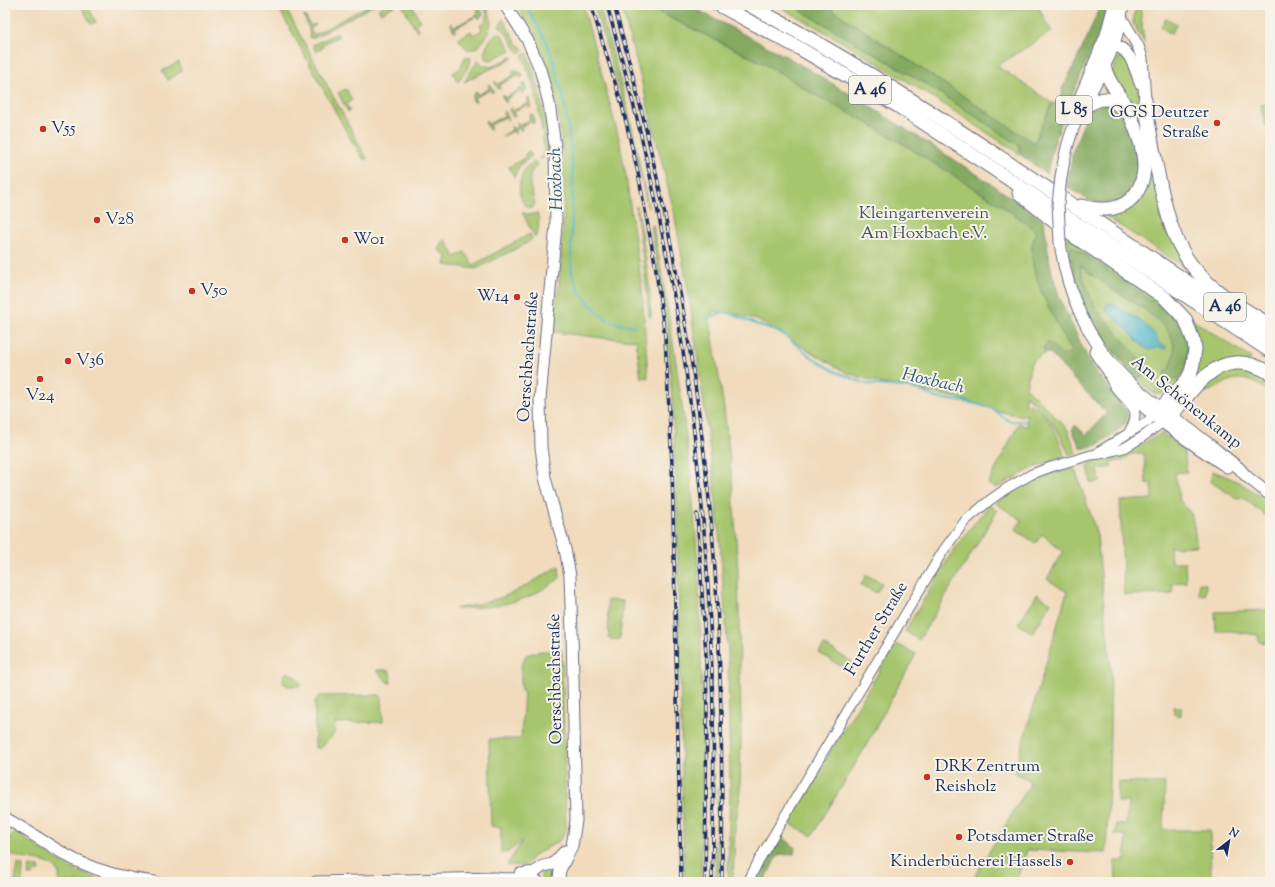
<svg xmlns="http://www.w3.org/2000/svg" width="1275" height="887" font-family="'Sorts Mill Goudy',serif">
  <rect width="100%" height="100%" fill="#f7f3e8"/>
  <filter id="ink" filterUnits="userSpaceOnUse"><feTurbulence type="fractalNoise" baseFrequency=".025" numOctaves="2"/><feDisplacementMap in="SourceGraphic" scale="8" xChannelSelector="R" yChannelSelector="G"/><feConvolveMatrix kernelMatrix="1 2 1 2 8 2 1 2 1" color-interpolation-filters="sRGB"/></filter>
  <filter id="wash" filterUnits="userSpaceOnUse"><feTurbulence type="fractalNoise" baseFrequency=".012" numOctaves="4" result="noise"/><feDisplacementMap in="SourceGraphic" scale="16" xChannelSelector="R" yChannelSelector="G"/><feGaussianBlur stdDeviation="0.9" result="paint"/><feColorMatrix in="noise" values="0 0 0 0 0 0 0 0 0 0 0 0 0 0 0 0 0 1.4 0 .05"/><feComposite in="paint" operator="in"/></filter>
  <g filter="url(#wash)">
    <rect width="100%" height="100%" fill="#f1dbbc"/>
    <g fill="#a6c56c" stroke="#607a65">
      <path d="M 81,5 L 87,5 L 96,22 L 91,24 Z"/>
      <path d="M 277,5 L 284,5 L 367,159 L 363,159 L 350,138 Z"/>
      <path d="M 369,5 L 374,5 L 314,38 L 310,38 L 309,29 L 304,16 L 306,17 L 311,26 L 315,24 L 316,25 L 310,29 L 314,35 Z"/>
      <path d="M 386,5 L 396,5 L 381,13 L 378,9 Z"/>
      <path d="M 402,5 L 412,5 L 420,21 L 415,24 L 419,31 L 417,31 Z"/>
      <path d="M 516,5 L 583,5 L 619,138 L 626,177 L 642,289 L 648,377 L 641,378 L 636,340 L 603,338 L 554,332 C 565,223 580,101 516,5 Z"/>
      <path d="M 594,5 L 599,5 L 618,72 L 632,127 L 648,208 L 630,127 Z"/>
      <path d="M 621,5 L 644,5 L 773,68 L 813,94 L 859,118 L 905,145 L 996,202 L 1029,225 L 1037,233 C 1017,259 1059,327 1073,351 L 1063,356 C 1045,351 1046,352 1031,362 L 1026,388 L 1066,427 L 1069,432 L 1076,453 L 1069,455 C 1060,431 1046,411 1025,395 L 1025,404 C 1042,401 1063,442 1064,457 L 1033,468 L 996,488 L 988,484 L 1019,423 L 1027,427 L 1027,414 L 1026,416 L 1009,414 L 954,397 L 880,383 L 847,373 L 757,320 L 740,315 L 713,311 L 710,320 L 724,408 L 733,489 L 738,571 L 741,726 L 740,795 L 735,827 L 733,882 L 728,882 L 730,783 L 728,654 L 720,543 L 713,474 L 690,302 L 674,212 L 642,83 Z"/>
      <path d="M 776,5 L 792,5 L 926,84 L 1019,145 L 1021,155 C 941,102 861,50 776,5 Z"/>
      <path d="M 825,5 L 1038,5 L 1046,23 L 1052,31 L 997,66 L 1052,103 L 1034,143 Z"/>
      <path d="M 1136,5 L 1140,5 L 1144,42 L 1133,23 Z"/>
      <path d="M 485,6 C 488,10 491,16 491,21 C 491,32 480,52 467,49 L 459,40 L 460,38 L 471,31 L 473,35 L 482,30 L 480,25 C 487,21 490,15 484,8 Z"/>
      <path d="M 478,8 L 480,8 L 483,14 L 479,19 L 477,16 L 455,28 L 456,31 L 454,31 L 451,25 L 451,23 L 454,27 L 479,14 L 477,9 Z"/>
      <path d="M 1166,18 L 1177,24 L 1171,34 L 1161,27 Z"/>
      <path d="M 503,19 L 516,42 L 524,50 L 520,53 C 511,46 509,31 499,27 Z"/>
      <path d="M 337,33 L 339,36 L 322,45 L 323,47 L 316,52 L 313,45 Z"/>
      <path d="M 498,33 L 502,35 L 511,50 L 491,60 L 485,58 C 483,50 490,39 495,34 Z"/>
      <path d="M 527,53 C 537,81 550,124 548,154 L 546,157 L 540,160 L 539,158 L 543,154 L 544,150 C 542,118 535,85 522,55 Z"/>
      <path d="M 1121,53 C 1133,63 1138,86 1140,101 L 1186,264 L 1184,267 L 1099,212 L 1113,211 L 1147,173 L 1110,75 Z"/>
      <path d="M 465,57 L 471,58 L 470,64 L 458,82 L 453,73 L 460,69 Z"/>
      <path d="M 512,57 L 513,58 L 464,82 L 478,60 L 483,65 L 491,67 Z"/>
      <path d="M 179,62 L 182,71 L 168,80 L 162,71 Z"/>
      <path d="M 515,70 L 520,71 L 523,74 L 523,76 L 521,78 L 519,75 L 499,85 L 500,89 L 498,89 L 495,83 L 495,81 L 498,84 L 514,75 L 512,72 Z"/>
      <path d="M 525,82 L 527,88 L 524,93 L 522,94 L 520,91 L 506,99 L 507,102 L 505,102 L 502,96 L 503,94 L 505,98 L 523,88 L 522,84 Z"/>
      <path d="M 489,84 L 494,91 L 492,93 L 490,90 L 474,98 L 476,102 L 474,102 L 472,97 L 476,91 L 478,95 L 490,88 L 488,85 Z"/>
      <path d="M 346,89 L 352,100 L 346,104 L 350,110 L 348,112 L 338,93 Z"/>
      <path d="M 529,98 L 531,105 L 530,108 L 529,108 L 527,105 L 513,112 L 515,116 L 513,117 L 509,110 L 511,107 L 513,111 L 529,103 L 527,99 Z"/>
      <path d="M 1270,103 L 1270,125 L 1265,126 L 1261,105 Z"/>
      <path d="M 503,112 L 505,112 L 508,120 L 505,117 L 489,126 L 491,129 L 489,130 L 485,122 L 486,121 L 488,124 L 504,116 Z"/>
      <path d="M 531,114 L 533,115 L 534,122 L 533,124 L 531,121 L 521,127 L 522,130 L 520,130 L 519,128 L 515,130 L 515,134 L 513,131 L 501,137 L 512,130 L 511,126 L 514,129 L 518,127 L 517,122 L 520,125 L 530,120 L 529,117 Z"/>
      <path d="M 529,151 L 532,156 L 520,165 L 514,177 L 509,167 L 526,157 L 525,154 Z"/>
      <path d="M 534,161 L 537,165 C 524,176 532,190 535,204 L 532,208 L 528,208 C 514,196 518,170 534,161 Z"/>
      <path d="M 636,206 L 637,207 C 644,243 650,279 651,317 L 649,316 L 646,285 Z"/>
      <path d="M 522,212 L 529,215 L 537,213 C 540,221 539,230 535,238 Z"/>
      <path d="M 653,225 C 675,345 693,466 699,587 C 703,685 703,784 701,882 L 684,882 L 677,507 L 673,419 L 668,336 L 651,226 Z"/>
      <path d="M 530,234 L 532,239 L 527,243 L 476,269 L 445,265 L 447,256 L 439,250 L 445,239 L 455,257 L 465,252 L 473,265 Z"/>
      <path d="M 1067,236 L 1173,311 L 1185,331 L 1190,352 L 1188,364 L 1181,377 L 1167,395 L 1164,393 C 1152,398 1145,386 1137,378 C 1094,335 1075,297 1067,236 Z"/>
      <path d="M 1188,317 L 1251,358 L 1250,360 L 1189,384 Z"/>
      <path d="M 1239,369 L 1250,371 L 1270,380 L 1270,392 C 1255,382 1240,373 1223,384 C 1212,390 1213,391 1199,393 C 1211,380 1221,370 1239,369 Z"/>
      <path d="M 1162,433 L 1182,449 L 1184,451 L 1187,472 L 1175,473 L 1180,501 L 1192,515 L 1197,546 L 1170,547 L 1171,562 L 1185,562 L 1186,582 L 1172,583 L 1173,594 L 1124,595 L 1120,501 L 1152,499 L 1152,483 L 1146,484 L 1144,453 L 1131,454 L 1123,461 L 1111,461 L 1111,468 L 1098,468 L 1100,482 L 1091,483 L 1088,466 C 1093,459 1104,459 1111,457 C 1129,451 1146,442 1162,433 Z"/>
      <path d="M 1071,468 L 1075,470 L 1092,518 L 1097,536 L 1111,672 L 1109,788 L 1106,853 L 1027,850 L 1016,882 L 971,882 L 1030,784 L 1029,780 L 1014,772 L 1067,592 L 1047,579 L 1063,552 L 1042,534 L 1036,543 L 1015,530 L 1022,520 L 995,503 L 1033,480 Z"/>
      <path d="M 1212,471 C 1234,478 1252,489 1270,504 L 1270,519 L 1245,499 L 1234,497 L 1211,482 Z"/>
      <path d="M 989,505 L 997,511 L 919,640 L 905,631 L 954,549 Z"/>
      <path d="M 559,566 L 560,578 C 550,585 539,592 528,597 C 505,606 479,608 455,609 C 470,606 485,603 500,598 C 521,590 540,577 559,566 Z"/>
      <path d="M 866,575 L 882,583 L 877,593 L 861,585 Z"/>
      <path d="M 1199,583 L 1206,584 L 1205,595 L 1199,595 Z"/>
      <path d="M 1037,594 L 1051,603 L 1033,633 L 1018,624 Z"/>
      <path d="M 607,600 L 623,601 L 620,640 L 609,639 Z"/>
      <path d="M 1268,603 L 1270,603 L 1270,643 L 1259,642 L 1258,635 L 1231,631 L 1216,631 L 1215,612 L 1268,610 Z"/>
      <path d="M 896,644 L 916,654 L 863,751 L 812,836 L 787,822 Z"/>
      <path d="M 824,645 L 852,662 L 851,665 L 853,667 L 851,672 L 819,653 Z"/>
      <path d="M 541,651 L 562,651 L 566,830 L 559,841 L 535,855 L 524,866 L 507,865 L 523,840 L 508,852 L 501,853 L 501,827 L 491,826 L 489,739 L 521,739 L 524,692 L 521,690 L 521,666 L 526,655 Z"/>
      <path d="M 377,670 L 386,670 L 390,672 L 391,683 L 388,683 L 377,672 Z"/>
      <path d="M 287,672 C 292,674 300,679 301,685 L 299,686 L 288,686 L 284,684 L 283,677 Z"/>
      <path d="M 380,695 L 382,697 L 383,722 L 335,723 L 334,734 L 320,748 L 315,748 L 315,701 L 319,696 Z"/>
      <path d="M 1173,707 L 1181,707 L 1181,715 L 1178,716 L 1174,713 Z"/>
      <path d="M 1118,782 L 1165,783 L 1163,830 L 1210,830 L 1211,882 L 1116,882 L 1115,861 L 1125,861 L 1126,835 L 1115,835 L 1116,824 L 1126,825 L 1128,802 L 1117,802 Z"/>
      <path d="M 717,789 L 720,789 L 719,882 L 715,882 Z"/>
      <path d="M 16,833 L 69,867 L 105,882 L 59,882 C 64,854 19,864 8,852 C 4,842 7,836 16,833 Z"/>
      <path d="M 18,864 L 23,866 L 22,882 L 15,882 Z"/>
      <path d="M 30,866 L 39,867 L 40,871 L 33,871 L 33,876 L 28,875 Z"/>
      <circle cx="548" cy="876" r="7"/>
    </g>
    <g fill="#84aa60" stroke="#506c5f">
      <path d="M 644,5 L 688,5 L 789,58 L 858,99 L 978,175 L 1044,220 L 1048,252 L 1052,273 L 1060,299 L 1071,323 L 1092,367 L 1126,410 L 1128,417 L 1125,425 L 1097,445 L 1081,449 L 1072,430 L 1075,425 L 1086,435 L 1107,413 L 1077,383 L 1049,352 L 1045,353 L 1043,347 L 1048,342 L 1063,356 L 1072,351 C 1058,326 1017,259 1037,233 L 1029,225 L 996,202 L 905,145 L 859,118 L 813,94 L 773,68 Z"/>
      <path d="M 792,5 L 825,5 L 1034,143 L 1052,103 L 1058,103 L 1063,92 L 1062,89 C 1076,62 1090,34 1100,5 L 1107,5 C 1102,30 1090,54 1080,77 C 1066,109 1053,140 1047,174 L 1021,155 L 1019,145 L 926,84 Z"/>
      <path d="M 1105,104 L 1111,105 L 1123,116 L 1129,131 L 1138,160 L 1139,172 L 1133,186 L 1120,201 L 1103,204 L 1088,200 L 1067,186 L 1073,151 L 1088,112 L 1090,109 Z"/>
      <path d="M 1073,247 C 1099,264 1125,281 1149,299 C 1158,306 1164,306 1171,315 C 1177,322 1183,331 1185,339 C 1188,346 1188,356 1187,364 C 1185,374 1173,388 1164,375 C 1165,371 1167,371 1169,368 C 1173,363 1174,354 1174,348 C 1173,322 1129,300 1109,287 C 1099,280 1089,273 1080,265 L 1083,278 L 1098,313 L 1100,313 L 1145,366 L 1146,373 L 1144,376 L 1138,378 C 1123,360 1105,343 1093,323 C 1081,302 1076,278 1070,255 L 1069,249 Z"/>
      <path d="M 779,833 L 795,848 L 794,854 L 787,855 L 781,854 L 775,860 L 764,882 L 754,882 Z"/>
    </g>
    <path fill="#4bb5c9" stroke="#337294" d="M 1109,303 C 1119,305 1149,326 1155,335 C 1157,337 1158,341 1159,344 L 1166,346 L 1165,349 L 1158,347 L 1150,350 L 1147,349 L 1141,345 L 1130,332 L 1105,310 L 1107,304 Z"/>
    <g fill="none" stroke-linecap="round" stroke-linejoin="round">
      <g stroke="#4bb5c9" stroke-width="2">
        <path d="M 526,5 L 546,41 L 554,62 L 564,101 L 569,133 L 573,174 L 571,258 C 571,266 572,275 575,282 C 582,298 600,318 616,323 C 622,325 629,325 635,326"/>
        <path d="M 705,319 L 712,317 L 721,313 L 729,313 L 763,327 L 782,333 L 810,356 L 834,371 L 866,384 L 914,388 L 936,398 L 972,403 L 991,408 L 1009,421 L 1026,421"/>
      </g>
    </g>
  </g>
  <g filter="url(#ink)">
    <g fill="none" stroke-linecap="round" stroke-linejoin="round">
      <defs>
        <g id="minor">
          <path d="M 1108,373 C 1110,378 1112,383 1115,387 C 1128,405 1144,407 1129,432"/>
          <path d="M 1098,452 L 1147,422 L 1158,411"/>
          <path d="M 748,882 L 759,860 L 783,819 L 943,551 L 965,521 L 990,500 L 1007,488 L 1032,474 L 1051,467 L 1091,455 L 1101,454 L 1124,448 L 1141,438 L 1163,422"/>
        </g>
        <g id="major">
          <path d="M 505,5 L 528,41 L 540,69 L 549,103 L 555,146 L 556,225 L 540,399 L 541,447 L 545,478 L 565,549 L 570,576 L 572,632 L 576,821 L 572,846 L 560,870 L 559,878 L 557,882"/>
          <path d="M 1121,17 L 1138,46 L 1142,58 L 1145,100"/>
          <path d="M 1107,46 C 1128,42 1135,67 1140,83"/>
          <path d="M 1076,107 L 1106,35 L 1114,5"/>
          <path d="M 1061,177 C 1064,157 1069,137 1077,118 C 1085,101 1095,86 1103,69 C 1114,49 1120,27 1123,5"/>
          <path d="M 1060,241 C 1066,292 1088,341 1124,377 C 1142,395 1163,410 1184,425 C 1203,439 1221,454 1239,468 L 1246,476 L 1270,495"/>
          <path d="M 1095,352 C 1125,400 1180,436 1227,467"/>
          <path d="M 5,818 C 29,831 52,848 77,861 C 101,872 128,879 155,882"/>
          <path d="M 520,874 L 535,872 L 543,866 L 553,864 L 565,851"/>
          <path d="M 316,882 L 497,878 C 510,881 527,875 538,882"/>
        </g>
        <g id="highway">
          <path d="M 719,5 L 799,48 L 898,106 L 1270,351"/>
          <path d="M 749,5 C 836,51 919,104 1001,158 C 1091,217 1180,277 1270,337"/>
          <path d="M 1145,100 C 1148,125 1153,149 1158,174 C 1166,212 1174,250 1203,278 C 1221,297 1248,311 1270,325"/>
          <path d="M 1082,108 C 1099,98 1110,93 1124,111"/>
          <path d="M 1019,193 L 1062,228 L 1165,298 L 1185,319 L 1194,342 L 1195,349 L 1193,364 L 1191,372 L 1187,380 L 1161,408"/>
          <path d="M 1081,206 C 1098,210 1116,212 1130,200 C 1156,176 1140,136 1127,109 C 1125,104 1121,99 1118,94 C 1108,79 1102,67 1101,49"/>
          <path d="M 1171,416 C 1199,382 1222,344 1270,373"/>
        </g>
      </defs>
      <use href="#minor" stroke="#666b7f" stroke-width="11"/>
      <use href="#major" stroke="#666b7f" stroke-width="13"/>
      <use href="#highway" stroke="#666b7f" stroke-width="15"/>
      <use href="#minor" stroke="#fff" stroke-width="9"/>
      <use href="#major" stroke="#fff" stroke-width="11"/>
      <use href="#highway" stroke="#fff" stroke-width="13"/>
      <defs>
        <g id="rail">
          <path d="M 591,5 L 622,105 L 638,173 L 655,263 L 665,337 L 672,464 L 681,882"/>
          <path d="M 607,5 C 651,159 683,318 699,477 C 713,612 716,747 712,882"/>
          <path d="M 614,5 C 663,181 698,361 713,543 C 722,657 722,768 722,882"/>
          <path d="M 697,514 L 706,655 L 707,717 L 705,882"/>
        </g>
      </defs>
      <use href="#rail" stroke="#1b2f5e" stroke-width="3.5"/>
      <use href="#rail" stroke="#f7f3e8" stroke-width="2" stroke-dasharray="6" stroke-linecap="butt"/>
      <defs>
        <path id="major-bridge" d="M 1060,241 L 1058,204 L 1061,177"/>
      </defs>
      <use href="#major-bridge" stroke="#666b7f" stroke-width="13" stroke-linecap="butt"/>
      <use href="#major-bridge" stroke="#fff" stroke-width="11"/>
    </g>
  </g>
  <g fill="#c8321e" stroke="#f7f3e8" stroke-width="1.5">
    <circle cx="1217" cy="123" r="4"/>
    <circle cx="43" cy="129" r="4"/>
    <circle cx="97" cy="220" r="4"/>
    <circle cx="345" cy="240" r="4"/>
    <circle cx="192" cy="291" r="4"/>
    <circle cx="517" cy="297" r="4"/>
    <circle cx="68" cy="361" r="4"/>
    <circle cx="40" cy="379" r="4"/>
    <circle cx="927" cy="777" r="4"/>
    <circle cx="959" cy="837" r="4"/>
    <circle cx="1070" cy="862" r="4"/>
  </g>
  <g text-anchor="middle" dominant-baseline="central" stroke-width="4" stroke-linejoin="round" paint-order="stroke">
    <g fill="#f7f3e8" stroke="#5d6a87" stroke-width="1">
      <rect x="849" y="76" width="42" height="28" rx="3"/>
      <rect x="1056" y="96" width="36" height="28" rx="3"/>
      <rect x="1204" y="293" width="42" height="28" rx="3"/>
    </g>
    <g font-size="16" font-weight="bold" fill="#1b2f5e">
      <text x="870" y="90">A 46</text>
      <text x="1074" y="110">L 85</text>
      <text x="1225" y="307">A 46</text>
    </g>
    <g font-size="17" fill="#1b2f5e" stroke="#f7f3e8" text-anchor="start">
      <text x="1209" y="113" text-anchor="end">GGS Deutzer<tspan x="1209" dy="20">Straße</tspan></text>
      <text x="51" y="129">V55</text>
      <text x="105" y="220">V28</text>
      <text x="353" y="240">W01</text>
      <text x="200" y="291">V50</text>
      <text x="509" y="297" text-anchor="end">W14</text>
      <text x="76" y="361">V36</text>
      <text x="40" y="396" text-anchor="middle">V24</text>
      <text x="935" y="767">DRK Zentrum<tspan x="935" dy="20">Reisholz</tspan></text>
      <text x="967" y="837">Potsdamer Straße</text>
      <text x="1062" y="862" text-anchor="end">Kinderbücherei Hassels</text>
    </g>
    <g font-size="17" fill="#3e5462" stroke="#f7f3e8">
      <text x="924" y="214">Kleingartenverein<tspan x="924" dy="20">Am Hoxbach e.V.</tspan></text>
    </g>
    <g font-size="17" fill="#1b2f5e" stroke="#f7f3e8">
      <text transform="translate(529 357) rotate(-86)">Oerschbachstraße</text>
      <text transform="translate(1186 403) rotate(39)">Am Schönenkamp</text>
      <text transform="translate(877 629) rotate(-59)">Further Straße</text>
      <text transform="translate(556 679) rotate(-91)">Oerschbachstraße</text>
    </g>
    <g font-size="18" font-style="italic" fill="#29577e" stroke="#f7f3e8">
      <text transform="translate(557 179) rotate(-92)">Hoxbach</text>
      <text transform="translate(933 382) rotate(13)">Hoxbach</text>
    </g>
  </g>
  <rect width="1275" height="887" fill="none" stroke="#f7f3e8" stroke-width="20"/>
  <g transform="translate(1229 841) rotate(31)" stroke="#f7f3e8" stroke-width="3" paint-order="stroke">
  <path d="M0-3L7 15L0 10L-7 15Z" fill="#1b2f5e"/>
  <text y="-6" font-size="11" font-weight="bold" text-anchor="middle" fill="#1b2f5e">N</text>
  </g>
</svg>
